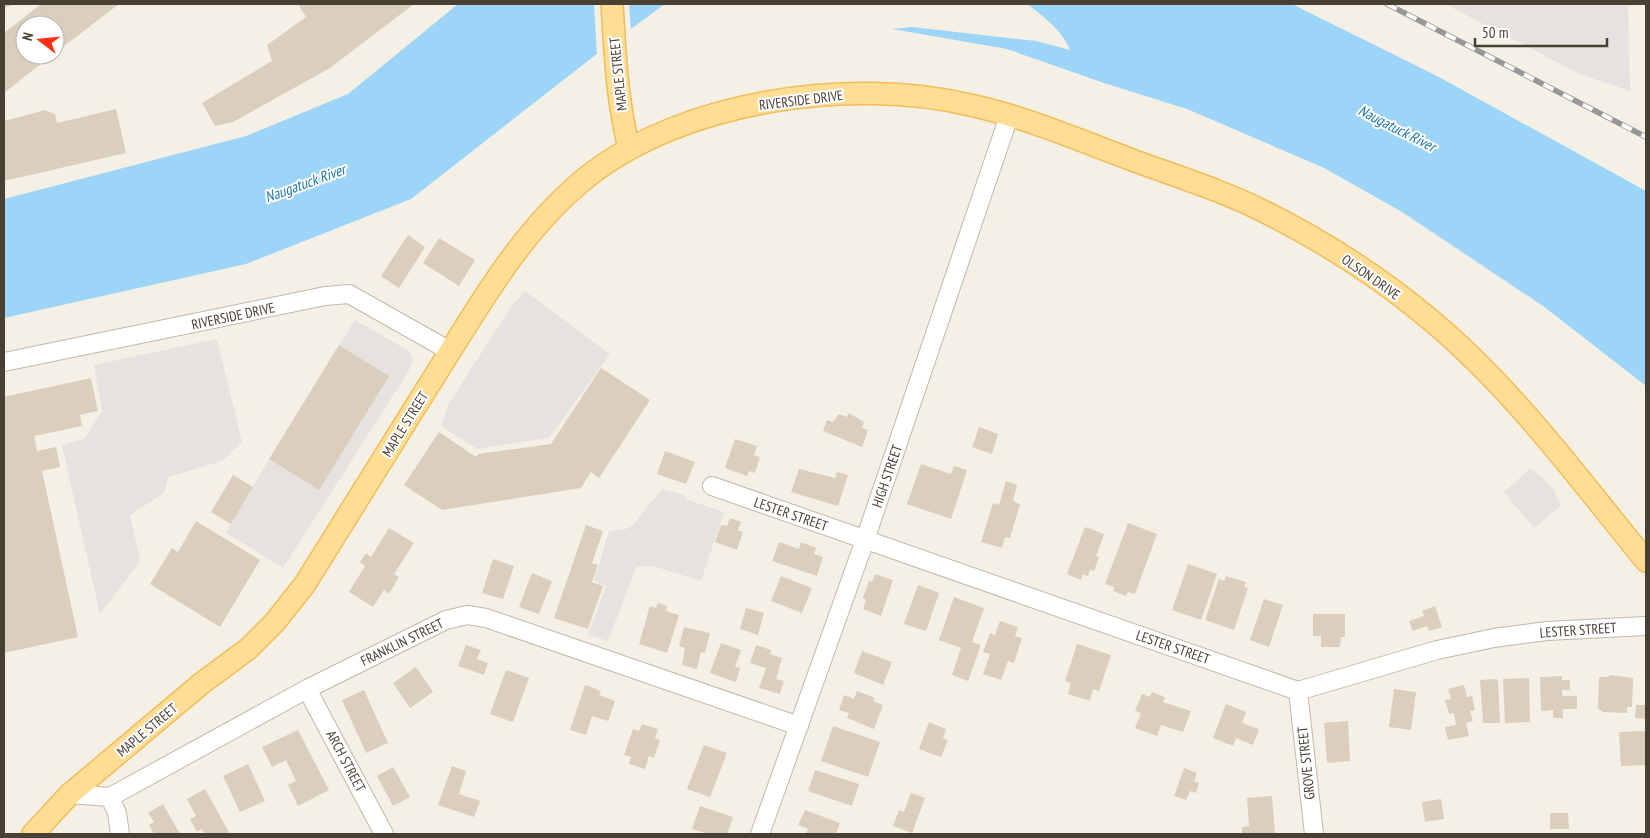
<svg xmlns="http://www.w3.org/2000/svg" width="1650" height="838" font-family="'PT Sans Narrow',sans-serif">
  <rect width="100%" height="100%" fill="#f5f0e6"/>
  <g fill="#e5e2df">
    <path d="M 1445,4 L 1628,4 L 1630,91 L 1582,75 Z"/>
    <path d="M 525,291 L 610,354 L 549,438 L 477,449 L 441,426 L 449,403 L 511,307 Z"/>
    <path d="M 355,320 L 409,351 L 413,360 L 409,370 L 283,568 L 226,533 L 269,459 L 319,489 L 388,376 L 339,345 Z"/>
    <path d="M 217,339 L 242,442 L 222,461 L 168,477 L 164,493 L 130,515 L 140,561 L 100,614 L 62,445 L 84,439 L 102,411 L 94,365 Z"/>
    <path d="M 1530,469 L 1541,476 L 1554,490 L 1561,506 L 1534,528 L 1504,492 Z"/>
    <path d="M 662,489 L 685,495 L 685,499 L 724,512 L 701,581 L 653,566 L 636,567 L 608,641 L 588,635 L 606,586 L 594,581 L 609,531 L 626,529 L 633,525 Z"/>
  </g>
  <g fill="#9cd5f8">
    <path d="M 458,4 L 665,4 L 598,53 L 411,199 L 246,264 L 4,318 L 4,199 L 246,136 L 348,94 Z"/>
    <path d="M 1027,4 L 1292,4 L 1437,76 L 1646,191 L 1646,386 L 1543,306 L 1402,212 L 1324,168 L 1187,109 L 1104,83 L 1007,49 L 892,29 L 912,27 L 1036,41 L 1070,50 C 1062,30 1044,17 1027,4 Z"/>
  </g>
  <path fill="#f5f0e6" d="M 594,4 L 629,4 L 631,32 L 597,56 Z"/>
  <g fill="#dbcebd">
    <path d="M 4,4 L 15,4 L 4,8 Z"/>
    <path d="M 41,4 L 119,4 L 55,53 L 55,25 L 25,25 L 25,55 L 52,55 L 4,93 L 4,33 Z"/>
    <path d="M 298,4 L 414,4 L 330,68 L 233,122 L 215,126 L 202,103 L 272,61 L 267,45 L 306,17 Z"/>
    <path d="M 116,109 L 126,153 L 4,181 L 4,121 L 45,110 L 55,114 L 57,123 Z"/>
    <path d="M 408,235 L 425,247 L 399,288 L 381,276 Z"/>
    <path d="M 439,238 L 475,260 L 459,286 L 423,263 Z"/>
    <path d="M 339,345 L 389,376 L 319,490 L 269,459 Z"/>
    <path d="M 601,368 L 650,400 L 599,478 L 591,472 L 581,488 L 442,510 L 404,485 L 439,432 L 476,457 L 478,454 L 551,444 Z"/>
    <path d="M 91,378 L 98,411 L 80,415 L 82,426 L 34,436 L 37,451 L 56,447 L 60,467 L 42,471 L 78,637 L 4,653 L 4,397 Z"/>
    <path d="M 849,413 L 864,422 L 862,428 L 868,430 L 862,447 L 823,431 L 827,420 L 833,422 L 839,414 L 847,417 Z"/>
    <path d="M 979,427 L 998,434 L 992,454 L 972,447 Z"/>
    <path d="M 735,439 L 757,446 L 754,455 L 760,457 L 755,473 L 749,471 L 747,476 L 725,468 Z"/>
    <path d="M 665,451 L 695,462 L 686,484 L 657,474 Z"/>
    <path d="M 921,464 L 951,474 L 954,466 L 967,470 L 951,519 L 907,504 Z"/>
    <path d="M 799,469 L 835,478 L 837,472 L 848,475 L 838,506 L 791,492 Z"/>
    <path d="M 233,475 L 253,487 L 231,524 L 211,512 Z"/>
    <path d="M 1006,481 L 1017,485 L 1013,501 L 1020,504 L 1010,538 L 1005,537 L 1002,548 L 981,542 L 993,503 L 999,505 Z"/>
    <path d="M 730,518 L 741,522 L 738,530 L 743,532 L 737,550 L 715,542 L 721,525 L 727,526 Z"/>
    <path d="M 196,521 L 260,560 L 220,627 L 150,584 L 172,548 L 178,552 Z"/>
    <path d="M 1128,523 L 1157,534 L 1135,594 L 1128,592 L 1126,596 L 1113,591 L 1114,587 L 1105,584 Z"/>
    <path d="M 586,525 L 603,531 L 592,563 L 598,565 L 592,582 L 603,586 L 588,629 L 554,618 Z"/>
    <path d="M 1085,527 L 1104,534 L 1096,556 L 1099,557 L 1094,571 L 1090,570 L 1088,576 L 1083,574 L 1081,580 L 1067,574 Z"/>
    <path d="M 389,528 L 414,543 L 394,574 L 399,577 L 389,594 L 384,590 L 373,607 L 349,592 L 365,566 L 360,562 L 366,553 L 371,557 Z"/>
    <path d="M 779,542 L 799,549 L 801,542 L 816,548 L 814,554 L 823,557 L 817,576 L 772,561 Z"/>
    <path d="M 493,559 L 514,566 L 503,599 L 482,593 Z"/>
    <path d="M 1188,564 L 1217,574 L 1201,620 L 1172,610 Z"/>
    <path d="M 532,573 L 552,581 L 539,614 L 519,607 Z"/>
    <path d="M 875,574 L 893,580 L 881,616 L 863,609 L 866,600 L 863,598 L 869,581 L 872,582 Z"/>
    <path d="M 781,576 L 812,588 L 802,613 L 771,601 Z"/>
    <path d="M 1226,576 L 1246,582 L 1244,587 L 1248,588 L 1234,630 L 1205,620 L 1219,579 L 1224,581 Z"/>
    <path d="M 918,585 L 939,593 L 926,631 L 904,624 Z"/>
    <path d="M 954,597 L 984,608 L 972,642 L 981,645 L 968,681 L 952,675 L 961,648 L 939,640 Z"/>
    <path d="M 1264,599 L 1283,605 L 1269,647 L 1250,640 Z"/>
    <path d="M 658,603 L 667,606 L 666,611 L 679,615 L 667,653 L 639,644 L 650,606 L 656,608 Z"/>
    <path d="M 1435,606 L 1442,627 L 1429,631 L 1427,626 L 1413,631 L 1409,621 L 1424,616 L 1422,611 Z"/>
    <path d="M 746,608 L 764,613 L 758,635 L 740,629 Z"/>
    <path d="M 1313,614 L 1345,614 L 1345,637 L 1341,637 L 1340,647 L 1321,647 L 1321,636 L 1313,636 Z"/>
    <path d="M 1000,621 L 1018,627 L 1015,636 L 1022,638 L 1014,663 L 1008,661 L 1001,680 L 983,674 L 990,654 L 983,652 L 990,633 L 995,635 Z"/>
    <path d="M 684,627 L 710,633 L 705,653 L 701,652 L 697,669 L 682,665 L 685,648 L 679,646 Z"/>
    <path d="M 721,643 L 741,650 L 735,667 L 740,668 L 736,682 L 710,673 Z"/>
    <path d="M 1077,644 L 1111,655 L 1099,691 L 1093,689 L 1090,701 L 1068,694 L 1071,683 L 1065,681 Z"/>
    <path d="M 466,645 L 481,650 L 477,659 L 488,663 L 484,675 L 458,666 Z"/>
    <path d="M 756,645 L 771,650 L 770,654 L 782,658 L 776,679 L 784,681 L 780,694 L 759,688 L 766,668 L 750,663 Z"/>
    <path d="M 862,651 L 892,662 L 883,685 L 854,673 Z"/>
    <path d="M 416,667 L 433,692 L 410,708 L 393,683 Z"/>
    <path d="M 506,670 L 529,678 L 513,722 L 490,714 Z"/>
    <path d="M 1610,675 L 1633,678 L 1632,707 L 1627,707 L 1627,713 L 1603,712 L 1598,708 L 1599,677 L 1608,677 Z"/>
    <path d="M 1562,676 L 1562,680 L 1570,680 L 1570,690 L 1562,690 L 1562,696 L 1577,696 L 1577,709 L 1563,709 L 1563,718 L 1553,718 L 1553,710 L 1541,711 L 1540,677 Z"/>
    <path d="M 1529,678 L 1530,722 L 1505,723 L 1503,679 Z"/>
    <path d="M 1494,679 L 1498,680 L 1500,723 L 1483,723 L 1480,680 Z"/>
    <path d="M 585,685 L 601,691 L 599,695 L 615,701 L 608,721 L 592,716 L 586,735 L 570,730 Z"/>
    <path d="M 1464,685 L 1467,697 L 1472,696 L 1475,710 L 1470,711 L 1473,721 L 1466,723 L 1469,736 L 1448,740 L 1445,727 L 1456,725 L 1454,713 L 1449,714 L 1445,700 L 1451,699 L 1448,689 Z"/>
    <path d="M 1394,689 L 1416,692 L 1411,730 L 1389,727 Z"/>
    <path d="M 364,690 L 388,743 L 366,753 L 342,700 Z"/>
    <path d="M 857,691 L 875,698 L 873,701 L 883,705 L 874,729 L 847,718 L 849,713 L 839,710 L 844,695 L 854,699 Z"/>
    <path d="M 1152,692 L 1165,697 L 1163,702 L 1191,711 L 1183,732 L 1161,725 L 1157,736 L 1135,728 L 1141,713 L 1135,711 L 1142,694 L 1150,697 Z"/>
    <path d="M 1226,704 L 1246,712 L 1242,723 L 1259,729 L 1253,745 L 1236,738 L 1233,746 L 1213,738 Z"/>
    <path d="M 1636,705 L 1646,705 L 1646,719 L 1635,718 Z"/>
    <path d="M 1348,721 L 1350,761 L 1327,763 L 1324,723 Z"/>
    <path d="M 929,722 L 946,729 L 943,738 L 948,740 L 941,757 L 919,749 Z"/>
    <path d="M 642,724 L 658,729 L 655,738 L 660,740 L 654,758 L 649,756 L 645,769 L 629,764 L 631,757 L 624,755 L 633,729 L 639,731 Z"/>
    <path d="M 833,726 L 880,742 L 868,777 L 821,761 Z"/>
    <path d="M 298,730 L 329,790 L 298,806 L 288,785 L 296,781 L 286,760 L 272,767 L 262,747 Z"/>
    <path d="M 1646,731 L 1646,765 L 1621,766 L 1619,732 Z"/>
    <path d="M 704,745 L 727,753 L 710,797 L 687,789 Z"/>
    <path d="M 248,764 L 265,801 L 240,812 L 223,776 Z"/>
    <path d="M 452,766 L 466,771 L 459,794 L 480,801 L 474,817 L 438,805 Z"/>
    <path d="M 393,767 L 410,797 L 393,806 L 377,776 Z"/>
    <path d="M 1184,768 L 1197,773 L 1194,781 L 1199,783 L 1196,793 L 1190,791 L 1186,800 L 1174,796 Z"/>
    <path d="M 815,770 L 859,784 L 852,806 L 808,791 Z"/>
    <path d="M 205,789 L 230,834 L 202,834 L 204,833 L 202,829 L 197,832 L 190,819 L 196,816 L 187,799 Z"/>
    <path d="M 911,793 L 925,798 L 912,833 L 893,826 L 899,810 L 904,812 Z"/>
    <path d="M 1272,796 L 1275,834 L 1242,834 L 1242,827 L 1249,826 L 1247,798 Z"/>
    <path d="M 1441,799 L 1444,819 L 1425,822 L 1422,802 Z"/>
    <path d="M 163,804 L 180,834 L 154,834 L 149,825 L 154,822 L 148,813 Z"/>
    <path d="M 700,806 L 733,817 L 727,834 L 708,834 L 692,829 Z"/>
    <path d="M 805,810 L 840,823 L 836,834 L 806,834 L 808,829 L 798,825 Z"/>
    <path d="M 1550,813 L 1568,813 L 1569,829 L 1550,829 Z"/>
  </g>
  <g fill="none" stroke-linecap="round" stroke-linejoin="round">
    <defs>
      <g id="minor">
        <path d="M 4,362 L 325,296 L 349,294 L 450,351"/>
        <path d="M 712,486 L 1298,691 L 1437,650 L 1494,638 L 1547,631 L 1646,626"/>
        <path d="M 307,689 L 384,834"/>
        <path d="M 1298,691 L 1314,834"/>
        <path d="M 70,794 L 110,797 L 117,813 L 120,834"/>
        <path d="M 110,797 L 307,689 L 446,620 L 467,615 L 486,618 L 799,726"/>
        <path d="M 760,834 L 865,540 L 1009,116"/>
      </g>
      <g id="major">
        <path d="M 612,4 C 615,53 617,101 629,148"/>
        <path d="M 33,834 L 70,794 L 202,683 L 248,649 L 275,622 L 305,584 C 348,515 391,446 434,377 C 479,306 521,230 587,177 C 684,100 850,77 970,105 C 1026,117 1081,141 1135,161 C 1178,177 1224,191 1265,212 C 1323,241 1382,279 1432,321 C 1515,391 1578,478 1646,561"/>
      </g>
    </defs>
    <use href="#minor" stroke="#c1b8a8" stroke-width="20"/>
    <use href="#major" stroke="#f0be59" stroke-width="24"/>
    <use href="#minor" stroke="#fff" stroke-width="18"/>
    <use href="#major" stroke="#ffdd95" stroke-width="21"/>
    <defs>
      <path id="rail" d="M 1387,4 L 1646,137"/>
    </defs>
    <use href="#rail" stroke="#979797" stroke-width="5.5"/>
    <use href="#rail" stroke="#fff" stroke-width="4" stroke-dasharray="11" stroke-linecap="butt"/>
  </g>
  <g text-anchor="middle" dominant-baseline="central" stroke-width="4" stroke-linejoin="round" paint-order="stroke">
    <g font-size="14" fill="#494034" stroke="#fff">
      <text transform="translate(618 74) rotate(-96)">MAPLE STREET</text>
      <text transform="translate(801 100) rotate(-7)">RIVERSIDE DRIVE</text>
      <text transform="translate(1371 277) rotate(35)">OLSON DRIVE</text>
      <text transform="translate(233 316) rotate(-12)">RIVERSIDE DRIVE</text>
      <text transform="translate(405 424) rotate(-58)">MAPLE STREET</text>
      <text transform="translate(887 476) rotate(-71)">HIGH STREET</text>
      <text transform="translate(791 514) rotate(19)">LESTER STREET</text>
      <text transform="translate(1578 630) rotate(-4)">LESTER STREET</text>
      <text transform="translate(402 642) rotate(-26)">FRANKLIN STREET</text>
      <text transform="translate(1173 647) rotate(19)">LESTER STREET</text>
      <text transform="translate(147 730) rotate(-40)">MAPLE STREET</text>
      <text transform="translate(346 761) rotate(62)">ARCH STREET</text>
      <text transform="translate(1306 763) rotate(-96)">GROVE STREET</text>
    </g>
    <g font-size="15" font-style="italic" fill="#2078ae" stroke="#fff">
      <text transform="translate(1397 128) rotate(27)">Naugatuck River</text>
      <text transform="translate(305 183) rotate(-20)">Naugatuck River</text>
    </g>
  </g>
  <rect width="1650" height="838" fill="none" stroke="#494034" stroke-width="10"/>
  <g transform="translate(40 40) rotate(286)"><circle r="24" fill="#ffffff" stroke="#b6b3ae"/>
  <path d="M0-4L9 19L0 12L-9 19Z" fill="#ff2f13"/>
  <text y="-8" font-size="14" font-weight="bold" text-anchor="middle" fill="#494034">N</text>
  </g>
  <path d="M1475 38v8h132v-8" fill="none" stroke="#494034" stroke-width="2.5"/>
  <text x="1482" y="38" font-size="15" fill="#494034" stroke="#ffffff" stroke-width="4" paint-order="stroke">50 m</text>
</svg>
